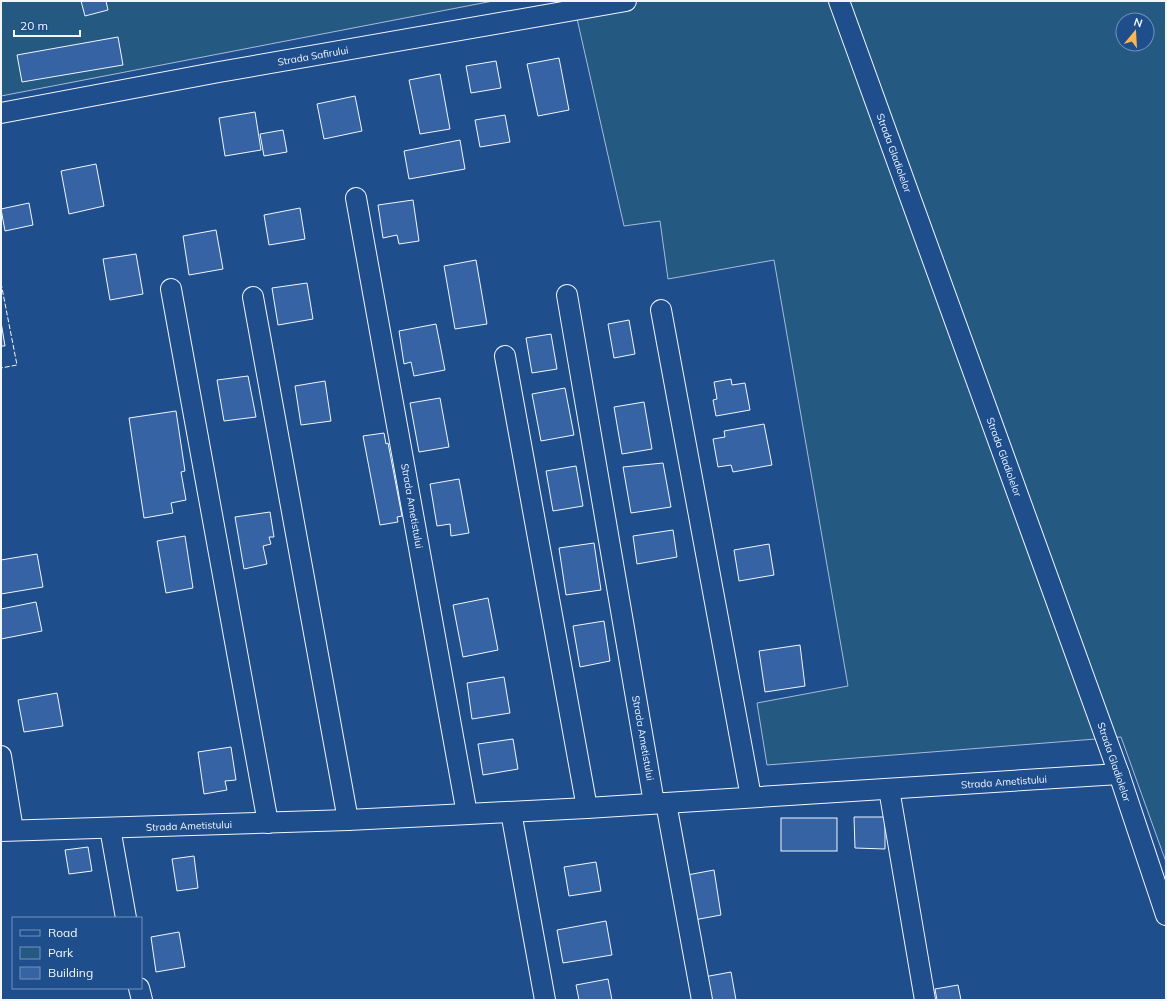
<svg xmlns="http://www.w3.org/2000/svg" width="1167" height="1001" font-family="Mulish,sans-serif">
  <rect width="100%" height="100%" fill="#1f4e8c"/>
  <g fill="#245a82" stroke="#a8bbd7" fill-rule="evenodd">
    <path d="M 1,1 L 493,1 L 1,96 Z"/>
    <path d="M 573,1 L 1166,1 L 1166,862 L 1121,737 L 767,765 L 757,703 L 848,686 L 774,260 L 668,279 L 660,221 L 624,226 ZM 1123,20 L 1147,20 L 1147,44 L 1123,44 Z"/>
  </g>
  <g fill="#3563a3" stroke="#f2f6ff">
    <path d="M 81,1 L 106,1 L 108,10 L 85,16 Z"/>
    <path d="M 118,37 L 123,65 L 22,82 L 17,55 Z"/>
    <path d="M 559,58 L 569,110 L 538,116 L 527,64 Z"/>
    <path d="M 496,61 L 501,88 L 471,93 L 466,66 Z"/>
    <path d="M 440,74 L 450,129 L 420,134 L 409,80 Z"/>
    <path d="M 355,96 L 362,131 L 324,139 L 317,104 Z"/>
    <path d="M 255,112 L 261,150 L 225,156 L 219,118 Z"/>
    <path d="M 505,115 L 510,142 L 480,147 L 475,120 Z"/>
    <path d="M 283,130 L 287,152 L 264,156 L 260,134 Z"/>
    <path d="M 460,140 L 465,169 L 409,179 L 404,151 Z"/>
    <path d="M 96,164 L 104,206 L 69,214 L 61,171 Z"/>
    <path d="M 413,200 L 419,241 L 399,244 L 397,235 L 383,238 L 378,205 Z"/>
    <path d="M 29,203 L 33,225 L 5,231 L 1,209 Z"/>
    <path d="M 300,208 L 305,239 L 269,245 L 264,215 Z"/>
    <path d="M 216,230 L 223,269 L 189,275 L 183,236 Z"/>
    <path d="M 136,254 L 143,294 L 110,300 L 103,259 Z"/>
    <path d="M 476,260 L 487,324 L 455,329 L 444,266 Z"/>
    <path d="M 307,283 L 313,319 L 278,325 L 272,288 Z"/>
    <path d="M 629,320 L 635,354 L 614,358 L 608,324 Z"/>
    <path d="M 1,322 L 5,346 L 1,346 Z"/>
    <path d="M 436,324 L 445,370 L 414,376 L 411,362 L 404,364 L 399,331 Z"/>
    <path d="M 551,334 L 557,369 L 532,373 L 526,338 Z"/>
    <path d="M 248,376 L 256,417 L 224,421 L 217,380 Z"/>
    <path d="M 731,379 L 732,385 L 745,383 L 750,410 L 716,416 L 713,400 L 717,399 L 714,382 Z"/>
    <path d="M 325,381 L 331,421 L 301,425 L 295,386 Z"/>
    <path d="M 565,388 L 574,435 L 541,441 L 532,394 Z"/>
    <path d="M 440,398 L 449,447 L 419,452 L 410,403 Z"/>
    <path d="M 644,402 L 652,449 L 622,454 L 614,407 Z"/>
    <path d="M 176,411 L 185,471 L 181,472 L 186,500 L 171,503 L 173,513 L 144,518 L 129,418 Z"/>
    <path d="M 764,424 L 772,465 L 733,472 L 731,465 L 718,467 L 713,439 L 725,437 L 724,431 Z"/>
    <path d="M 384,433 L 386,444 L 388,443 L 402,516 L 397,517 L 398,522 L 380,525 L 363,436 Z"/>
    <path d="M 663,463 L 671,507 L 631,513 L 623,467 Z"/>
    <path d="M 576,466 L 583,506 L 553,511 L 546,471 Z"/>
    <path d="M 459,479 L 469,533 L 451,536 L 450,524 L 437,526 L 430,484 Z"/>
    <path d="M 270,512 L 274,537 L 269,537 L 271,544 L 263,546 L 267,564 L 244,569 L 235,517 Z"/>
    <path d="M 673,530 L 677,557 L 637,564 L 633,536 Z"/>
    <path d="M 185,536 L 193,588 L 166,593 L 157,541 Z"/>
    <path d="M 594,543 L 601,590 L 566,595 L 559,548 Z"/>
    <path d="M 769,544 L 774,575 L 739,581 L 734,550 Z"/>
    <path d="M 37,554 L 43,587 L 1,594 L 1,560 Z"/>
    <path d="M 488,598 L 498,650 L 463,657 L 453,605 Z"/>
    <path d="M 36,602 L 42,631 L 1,639 L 1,609 Z"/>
    <path d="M 604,621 L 610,661 L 580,667 L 573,626 Z"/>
    <path d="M 800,645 L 805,686 L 765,692 L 759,651 Z"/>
    <path d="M 504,677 L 510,713 L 472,719 L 467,683 Z"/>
    <path d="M 57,693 L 63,726 L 24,732 L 18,700 Z"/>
    <path d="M 513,739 L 518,769 L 483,775 L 478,744 Z"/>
    <path d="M 231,747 L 236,780 L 225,781 L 227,790 L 204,794 L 198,752 Z"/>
    <path d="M 854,817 L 885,817 L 885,849 L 855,848 Z"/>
    <rect x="781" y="818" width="56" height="33"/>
    <path d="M 88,847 L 92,871 L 69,874 L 65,850 Z"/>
    <path d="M 194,856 L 198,888 L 177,891 L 172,859 Z"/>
    <path d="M 596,862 L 601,891 L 569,896 L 564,867 Z"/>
    <path d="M 714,870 L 721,915 L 694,920 L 687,875 Z"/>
    <path d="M 606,921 L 612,955 L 563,963 L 557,930 Z"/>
    <path d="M 179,932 L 185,967 L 156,972 L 151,937 Z"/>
    <path d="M 731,972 L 736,1000 L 708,1000 L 704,977 Z"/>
    <path d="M 608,979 L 612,1000 L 579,1000 L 576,985 Z"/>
    <path d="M 958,985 L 961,1000 L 937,1000 L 935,989 Z"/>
  </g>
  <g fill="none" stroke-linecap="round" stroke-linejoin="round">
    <defs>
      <g id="street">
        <path d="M 839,1 L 1119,774 L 1166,915"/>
        <path d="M 1,113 L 219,72 L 626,1"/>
        <path d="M 356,198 L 467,814"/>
        <path d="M 171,289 L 268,823"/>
        <path d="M 567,295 L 654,803"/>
        <path d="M 253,297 L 348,820"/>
        <path d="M 661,310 L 751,797"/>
        <path d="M 505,356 L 587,808"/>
        <path d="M 1,756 L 13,830"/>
        <path d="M 889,789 L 925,1000"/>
        <path d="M 666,803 L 702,1000"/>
        <path d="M 511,812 L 545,1000"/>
        <path d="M 110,828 L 126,918"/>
        <path d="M 1,831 L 348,820 L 587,808 L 1119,774"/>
        <path d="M 139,988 L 142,1000"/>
      </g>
    </defs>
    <use href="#street" stroke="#f2f6ff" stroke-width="22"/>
    <use href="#street" stroke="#1f4e8c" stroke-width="20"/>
    <path stroke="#f2f6ff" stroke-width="1" stroke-dasharray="5 2" stroke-linecap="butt" d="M 1,283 L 17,365 L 1,368"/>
  </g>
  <g text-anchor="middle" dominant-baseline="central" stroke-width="3" stroke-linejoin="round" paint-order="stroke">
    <g font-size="10" fill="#f2f6ff" stroke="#1f4e8c">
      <text transform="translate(313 56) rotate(-10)">Strada Safirului</text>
      <text transform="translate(894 153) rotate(70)">Strada Gladiolelor</text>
      <text transform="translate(1004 457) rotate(70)">Strada Gladiolelor</text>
      <text transform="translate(412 506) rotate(80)">Strada Ametistului</text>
      <text transform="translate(643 738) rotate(80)">Strada Ametistului</text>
      <text transform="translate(1114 762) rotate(71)">Strada Gladiolelor</text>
      <text transform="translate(1004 782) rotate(-4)">Strada Ametistului</text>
      <text transform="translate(189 826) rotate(-2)">Strada Ametistului</text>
    </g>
  </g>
  <rect width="1167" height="1001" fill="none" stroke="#f2f6ff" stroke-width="4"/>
  <rect x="12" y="917" width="130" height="72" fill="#1f4e8c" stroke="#7391ba"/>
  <rect x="20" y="930" width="20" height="6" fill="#1f4e8c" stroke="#7391ba"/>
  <text x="48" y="937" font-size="12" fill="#f2f6ff">Road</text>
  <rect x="20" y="947" width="20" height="12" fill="#245a82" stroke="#7391ba"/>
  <text x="48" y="957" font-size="12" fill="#f2f6ff">Park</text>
  <rect x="20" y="967" width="20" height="12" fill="#3563a3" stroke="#7391ba"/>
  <text x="48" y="977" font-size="12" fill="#f2f6ff">Building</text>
  <g transform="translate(1135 32) rotate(18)"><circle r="19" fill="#1f4e8c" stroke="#7391ba"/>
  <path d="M0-3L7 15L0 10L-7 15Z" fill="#ffb74d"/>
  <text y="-6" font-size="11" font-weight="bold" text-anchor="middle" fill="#f2f6ff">N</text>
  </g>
  <path d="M14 30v6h66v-6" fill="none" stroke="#f2f6ff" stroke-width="2"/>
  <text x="20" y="30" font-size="12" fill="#f2f6ff" stroke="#1f4e8c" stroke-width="3" paint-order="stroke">20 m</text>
</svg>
